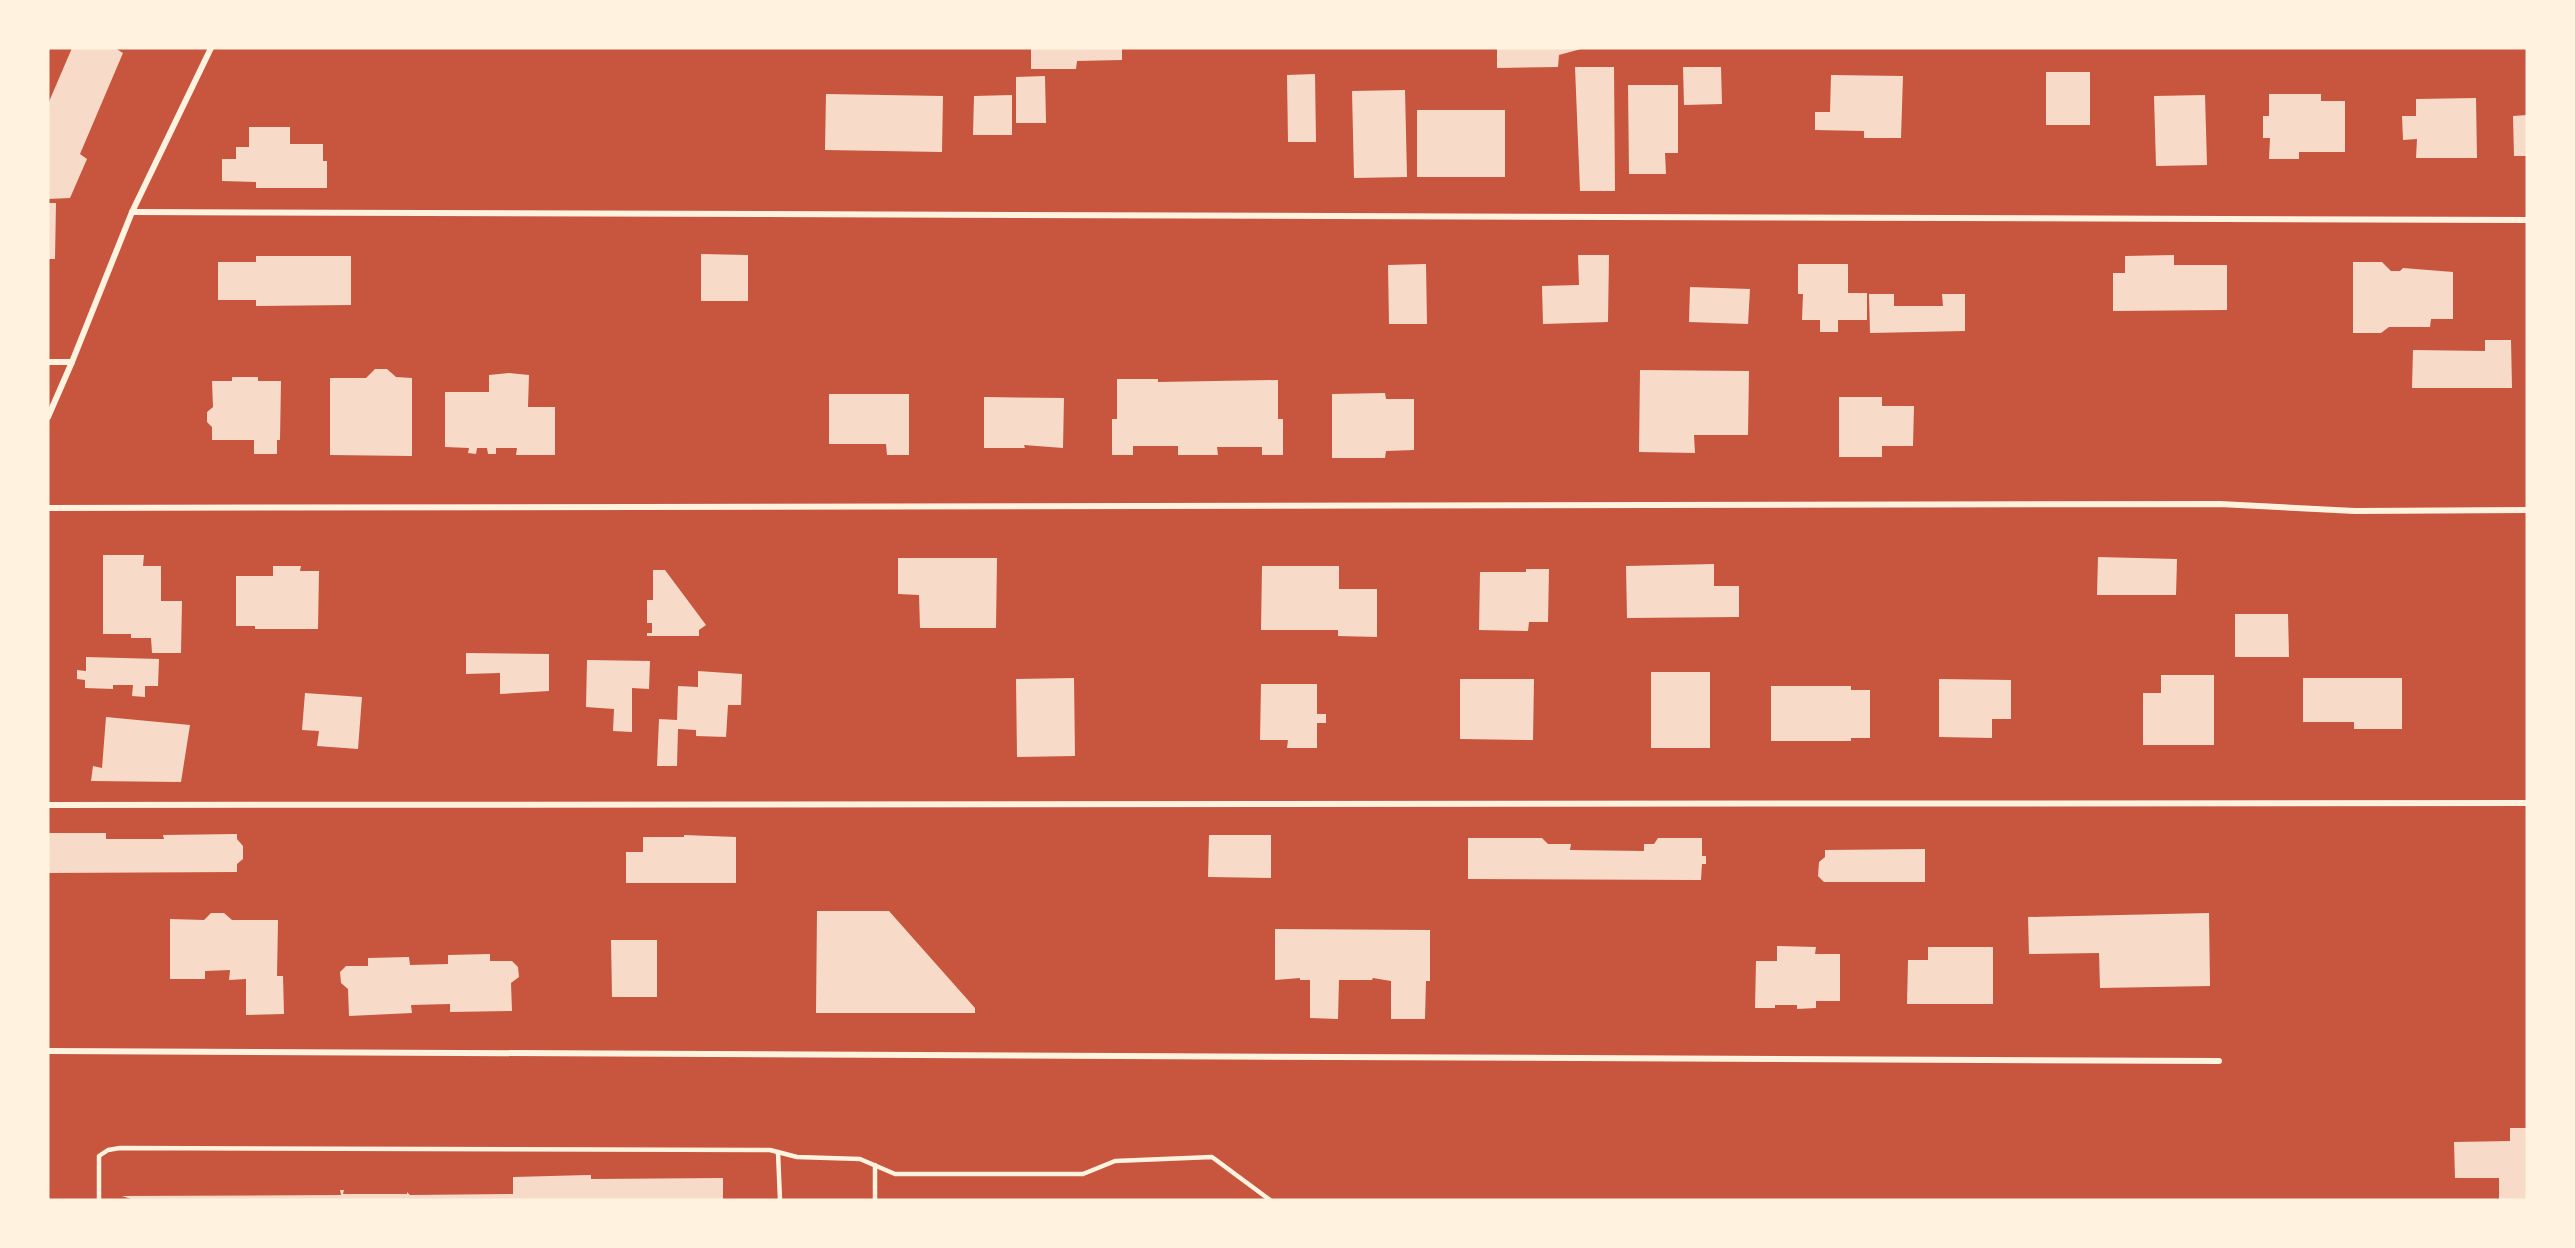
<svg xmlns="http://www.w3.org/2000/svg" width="2575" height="1248" font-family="'Fira Sans Condensed',sans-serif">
  <rect width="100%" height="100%" fill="#c8553d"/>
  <g fill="#f7dbc8">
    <path d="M 72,48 L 115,48 L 123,53 L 80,154 L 87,159 L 70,198 L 48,199 L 48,104 Z"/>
    <path d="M 1031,48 L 1122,48 L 1122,60 L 1077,61 L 1076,69 L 1031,69 Z"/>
    <path d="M 1497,48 L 1581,48 L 1581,49 L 1559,55 L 1558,67 L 1497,68 Z"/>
    <path d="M 1575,67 L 1614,67 L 1615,191 L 1580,191 Z"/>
    <path d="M 1683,67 L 1721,67 L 1722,104 L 1684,105 Z"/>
    <rect x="2046" y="72" width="44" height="53"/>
    <path d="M 1315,74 L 1316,142 L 1288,142 L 1287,75 Z"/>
    <path d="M 1831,75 L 1903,76 L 1901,138 L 1864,138 L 1864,131 L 1815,130 L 1815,112 L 1830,112 Z"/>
    <path d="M 1045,76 L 1046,123 L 1016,123 L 1016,77 Z"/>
    <path d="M 1628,85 L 1678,85 L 1678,153 L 1665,153 L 1666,174 L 1629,174 Z"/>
    <path d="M 1405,90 L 1407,177 L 1354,178 L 1352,91 Z"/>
    <path d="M 826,94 L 943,96 L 942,152 L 825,150 Z"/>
    <path d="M 2269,94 L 2321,94 L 2321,101 L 2345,101 L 2345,152 L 2299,152 L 2299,159 L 2269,159 L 2270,138 L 2263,138 L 2263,116 L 2269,116 Z"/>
    <path d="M 1012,95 L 1012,135 L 973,135 L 974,96 Z"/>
    <path d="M 2205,95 L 2207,165 L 2156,166 L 2154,96 Z"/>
    <path d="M 2476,98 L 2477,158 L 2416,158 L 2417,139 L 2403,140 L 2402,116 L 2416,116 L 2416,99 Z"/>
    <rect x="1417" y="110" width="88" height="67"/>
    <path d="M 2527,115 L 2527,156 L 2514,156 L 2513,116 Z"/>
    <path d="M 249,127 L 290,127 L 290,144 L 323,144 L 323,161 L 327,161 L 327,188 L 256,188 L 256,182 L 222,181 L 222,159 L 236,159 L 236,147 L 249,147 Z"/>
    <path d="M 48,203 L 56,203 L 55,259 L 48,259 Z"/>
    <path d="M 701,254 L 748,255 L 748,301 L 701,301 Z"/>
    <path d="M 1578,255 L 1609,255 L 1608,322 L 1543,324 L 1542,286 L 1579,285 Z"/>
    <path d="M 2174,255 L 2174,265 L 2227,265 L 2227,310 L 2113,311 L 2113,273 L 2125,273 L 2125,256 Z"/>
    <path d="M 256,256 L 351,256 L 351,305 L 256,306 L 256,300 L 218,300 L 218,262 L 256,262 Z"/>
    <path d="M 2353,262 L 2382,262 L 2391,271 L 2400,271 L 2403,268 L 2453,272 L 2453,319 L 2431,319 L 2430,327 L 2389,327 L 2381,333 L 2353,333 Z"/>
    <path d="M 1426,264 L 1427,324 L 1389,324 L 1388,265 Z"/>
    <path d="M 1798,264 L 1848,264 L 1848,293 L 1867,293 L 1867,320 L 1838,320 L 1838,332 L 1820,332 L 1820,320 L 1802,320 L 1803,294 L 1798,294 Z"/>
    <path d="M 1690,287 L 1750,289 L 1748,324 L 1689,322 Z"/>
    <path d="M 1869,294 L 1894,294 L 1894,306 L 1943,306 L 1942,294 L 1965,294 L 1965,331 L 1870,333 Z"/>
    <path d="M 2485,340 L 2511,340 L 2512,388 L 2412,388 L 2413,350 L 2485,351 Z"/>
    <path d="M 375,369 L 387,369 L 396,377 L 412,378 L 412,456 L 330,455 L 330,378 L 366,378 Z"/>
    <path d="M 1640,370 L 1749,371 L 1748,435 L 1694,435 L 1695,453 L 1639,452 Z"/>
    <path d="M 509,373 L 529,375 L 528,407 L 555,407 L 555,455 L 516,455 L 517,448 L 496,448 L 496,454 L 488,454 L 487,448 L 477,448 L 476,454 L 468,453 L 469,448 L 445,447 L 445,392 L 489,392 L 489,375 Z"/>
    <path d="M 232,377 L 258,377 L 258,381 L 281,381 L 280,440 L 277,440 L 277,454 L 254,454 L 254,440 L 212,440 L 212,427 L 207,422 L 207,412 L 213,407 L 212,381 L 232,381 Z"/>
    <path d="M 1117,379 L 1158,379 L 1158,382 L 1278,380 L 1278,419 L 1283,419 L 1283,455 L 1262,455 L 1262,447 L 1217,447 L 1218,455 L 1178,455 L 1178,446 L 1133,446 L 1133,455 L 1112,455 L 1112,419 L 1117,419 Z"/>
    <path d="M 1385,393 L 1386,399 L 1414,399 L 1414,450 L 1386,451 L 1385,458 L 1332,458 L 1332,394 Z"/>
    <path d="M 829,394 L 909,394 L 909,455 L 887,455 L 886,444 L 829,444 Z"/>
    <path d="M 984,397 L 1064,398 L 1063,448 L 1024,445 L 1025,448 L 984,448 Z"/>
    <path d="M 1839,397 L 1882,397 L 1882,406 L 1914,406 L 1913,446 L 1882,446 L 1882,457 L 1839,457 Z"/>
    <path d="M 103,555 L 144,555 L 143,566 L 161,566 L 161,601 L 182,601 L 181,653 L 152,653 L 151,638 L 131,638 L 131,634 L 103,634 Z"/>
    <path d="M 2098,557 L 2177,559 L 2176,595 L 2097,595 Z"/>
    <path d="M 898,558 L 997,558 L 996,628 L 920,628 L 919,595 L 898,594 Z"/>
    <path d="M 1714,564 L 1714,586 L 1739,586 L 1739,617 L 1627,618 L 1626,566 Z"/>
    <path d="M 273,566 L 301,566 L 300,571 L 319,571 L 318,629 L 255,629 L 255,626 L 236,626 L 236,576 L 273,576 Z"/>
    <path d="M 1262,566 L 1339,566 L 1339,589 L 1377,589 L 1377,637 L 1338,636 L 1338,630 L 1261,630 Z"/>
    <path d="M 1526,569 L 1549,569 L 1548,622 L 1529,622 L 1528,631 L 1479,630 L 1480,572 L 1526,572 Z"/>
    <path d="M 653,570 L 665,570 L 706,625 L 699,630 L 699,636 L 647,636 L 647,633 L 652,633 L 652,623 L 647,623 L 647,600 L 653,600 Z"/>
    <path d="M 2235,614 L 2288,614 L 2289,657 L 2235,657 Z"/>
    <path d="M 466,653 L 549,654 L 549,691 L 500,694 L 500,673 L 466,674 Z"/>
    <path d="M 86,657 L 159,659 L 158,686 L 145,686 L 145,697 L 132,696 L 133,685 L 113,685 L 113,689 L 85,688 L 85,680 L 77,679 L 77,670 L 86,671 Z"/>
    <path d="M 587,660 L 650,661 L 649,689 L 632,688 L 632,732 L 613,731 L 614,709 L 586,707 Z"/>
    <path d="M 698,671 L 742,674 L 741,705 L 728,705 L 726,737 L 696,736 L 696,730 L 678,729 L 677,766 L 657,766 L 659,719 L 677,720 L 678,686 L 698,687 Z"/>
    <rect x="1651" y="672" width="59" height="76"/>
    <path d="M 2161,675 L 2214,675 L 2214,745 L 2143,745 L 2143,693 L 2161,693 Z"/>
    <path d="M 1074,678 L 1075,756 L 1017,757 L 1016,679 Z"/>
    <path d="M 2303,678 L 2402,678 L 2402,729 L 2354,729 L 2354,722 L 2303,722 Z"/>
    <path d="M 1460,679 L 1534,679 L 1533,740 L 1460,739 Z"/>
    <path d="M 1939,679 L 2011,680 L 2011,719 L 1992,719 L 1992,738 L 1939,737 Z"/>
    <path d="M 1261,684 L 1317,684 L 1317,714 L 1326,714 L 1326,723 L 1317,723 L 1317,748 L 1287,748 L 1288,740 L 1260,740 Z"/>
    <path d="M 1771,686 L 1851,686 L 1851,690 L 1870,690 L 1870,738 L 1851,738 L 1851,741 L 1771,741 Z"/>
    <path d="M 305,693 L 362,697 L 358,749 L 317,746 L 319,731 L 302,730 Z"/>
    <path d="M 106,717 L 190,725 L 181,782 L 91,781 L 93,766 L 102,768 Z"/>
    <path d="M 48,833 L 106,833 L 106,839 L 164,839 L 163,835 L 237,834 L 237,839 L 243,846 L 243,859 L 237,864 L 237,872 L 48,873 Z"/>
    <path d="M 684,835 L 736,837 L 736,883 L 626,883 L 626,852 L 643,852 L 643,837 L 684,837 Z"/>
    <path d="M 1209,835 L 1271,835 L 1271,878 L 1208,877 Z"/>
    <path d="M 1468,838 L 1542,838 L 1548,844 L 1571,844 L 1570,850 L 1644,851 L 1644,844 L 1654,844 L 1658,838 L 1702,838 L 1702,856 L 1706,856 L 1706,864 L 1702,864 L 1701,880 L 1468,879 Z"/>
    <path d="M 1925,849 L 1925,882 L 1824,882 L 1818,876 L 1819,862 L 1825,857 L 1825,850 Z"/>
    <path d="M 817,911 L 889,911 L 975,1008 L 975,1013 L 816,1013 Z"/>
    <path d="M 211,913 L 224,913 L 232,920 L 278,920 L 277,976 L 283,976 L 284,1014 L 246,1015 L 246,979 L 229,980 L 230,970 L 205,971 L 205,979 L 170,979 L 170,919 L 204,920 Z"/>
    <path d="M 2209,913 L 2210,986 L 2100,988 L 2099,953 L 2029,954 L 2028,917 Z"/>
    <path d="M 1275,929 L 1430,930 L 1430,981 L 1426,981 L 1425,1019 L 1391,1019 L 1391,981 L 1373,978 L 1372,980 L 1339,980 L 1338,1019 L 1310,1018 L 1310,980 L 1300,980 L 1300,978 L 1275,980 Z"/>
    <path d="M 611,940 L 657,940 L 657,997 L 612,997 Z"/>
    <path d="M 1777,946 L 1816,947 L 1815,954 L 1840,954 L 1840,1001 L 1816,1001 L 1816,1008 L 1797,1009 L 1797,1005 L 1775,1005 L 1775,1008 L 1755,1008 L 1756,961 L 1777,961 Z"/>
    <path d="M 1928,947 L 1993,947 L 1993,1004 L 1907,1004 L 1908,960 L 1928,960 Z"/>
    <path d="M 490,954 L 490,961 L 512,961 L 518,967 L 519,977 L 511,983 L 512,1011 L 450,1012 L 450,1004 L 411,1005 L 412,1013 L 349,1016 L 348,989 L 341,983 L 340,972 L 346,966 L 368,966 L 368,958 L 409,957 L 410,965 L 448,964 L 448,955 Z"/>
    <path d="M 2510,1128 L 2527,1128 L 2527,1200 L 2499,1200 L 2499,1178 L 2455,1178 L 2454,1142 L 2510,1141 Z"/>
    <path d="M 588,1175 L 591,1175 L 591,1179 L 723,1178 L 723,1200 L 134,1200 L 122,1196 L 341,1195 L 340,1190 L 344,1190 L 343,1194 L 407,1194 L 407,1192 L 410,1195 L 513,1194 L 513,1177 Z"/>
  </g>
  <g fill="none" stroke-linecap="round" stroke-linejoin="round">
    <g stroke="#fff3e0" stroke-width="4.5">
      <path d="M 778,1152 L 780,1200"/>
      <path d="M 875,1165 L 875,1200"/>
      <path d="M 99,1200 L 99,1156 L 108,1150 L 120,1148 L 770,1150 L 797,1157 L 860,1159 L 895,1174 L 1083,1174 L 1115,1161 L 1212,1157 L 1270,1200"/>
    </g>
    <g stroke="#fff3e0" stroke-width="6">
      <path d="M 132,212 L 2527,220"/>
      <path d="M 48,362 L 72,362"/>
      <path d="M 48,417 L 72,362 L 132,212 L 211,48"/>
      <path d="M 48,508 L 2220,504 L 2355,511 L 2527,510"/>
      <path d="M 48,805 L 2527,803"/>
      <path d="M 48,1051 L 2219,1061"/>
    </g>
  </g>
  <rect width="2575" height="1248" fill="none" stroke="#fff3e0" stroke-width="99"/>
</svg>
